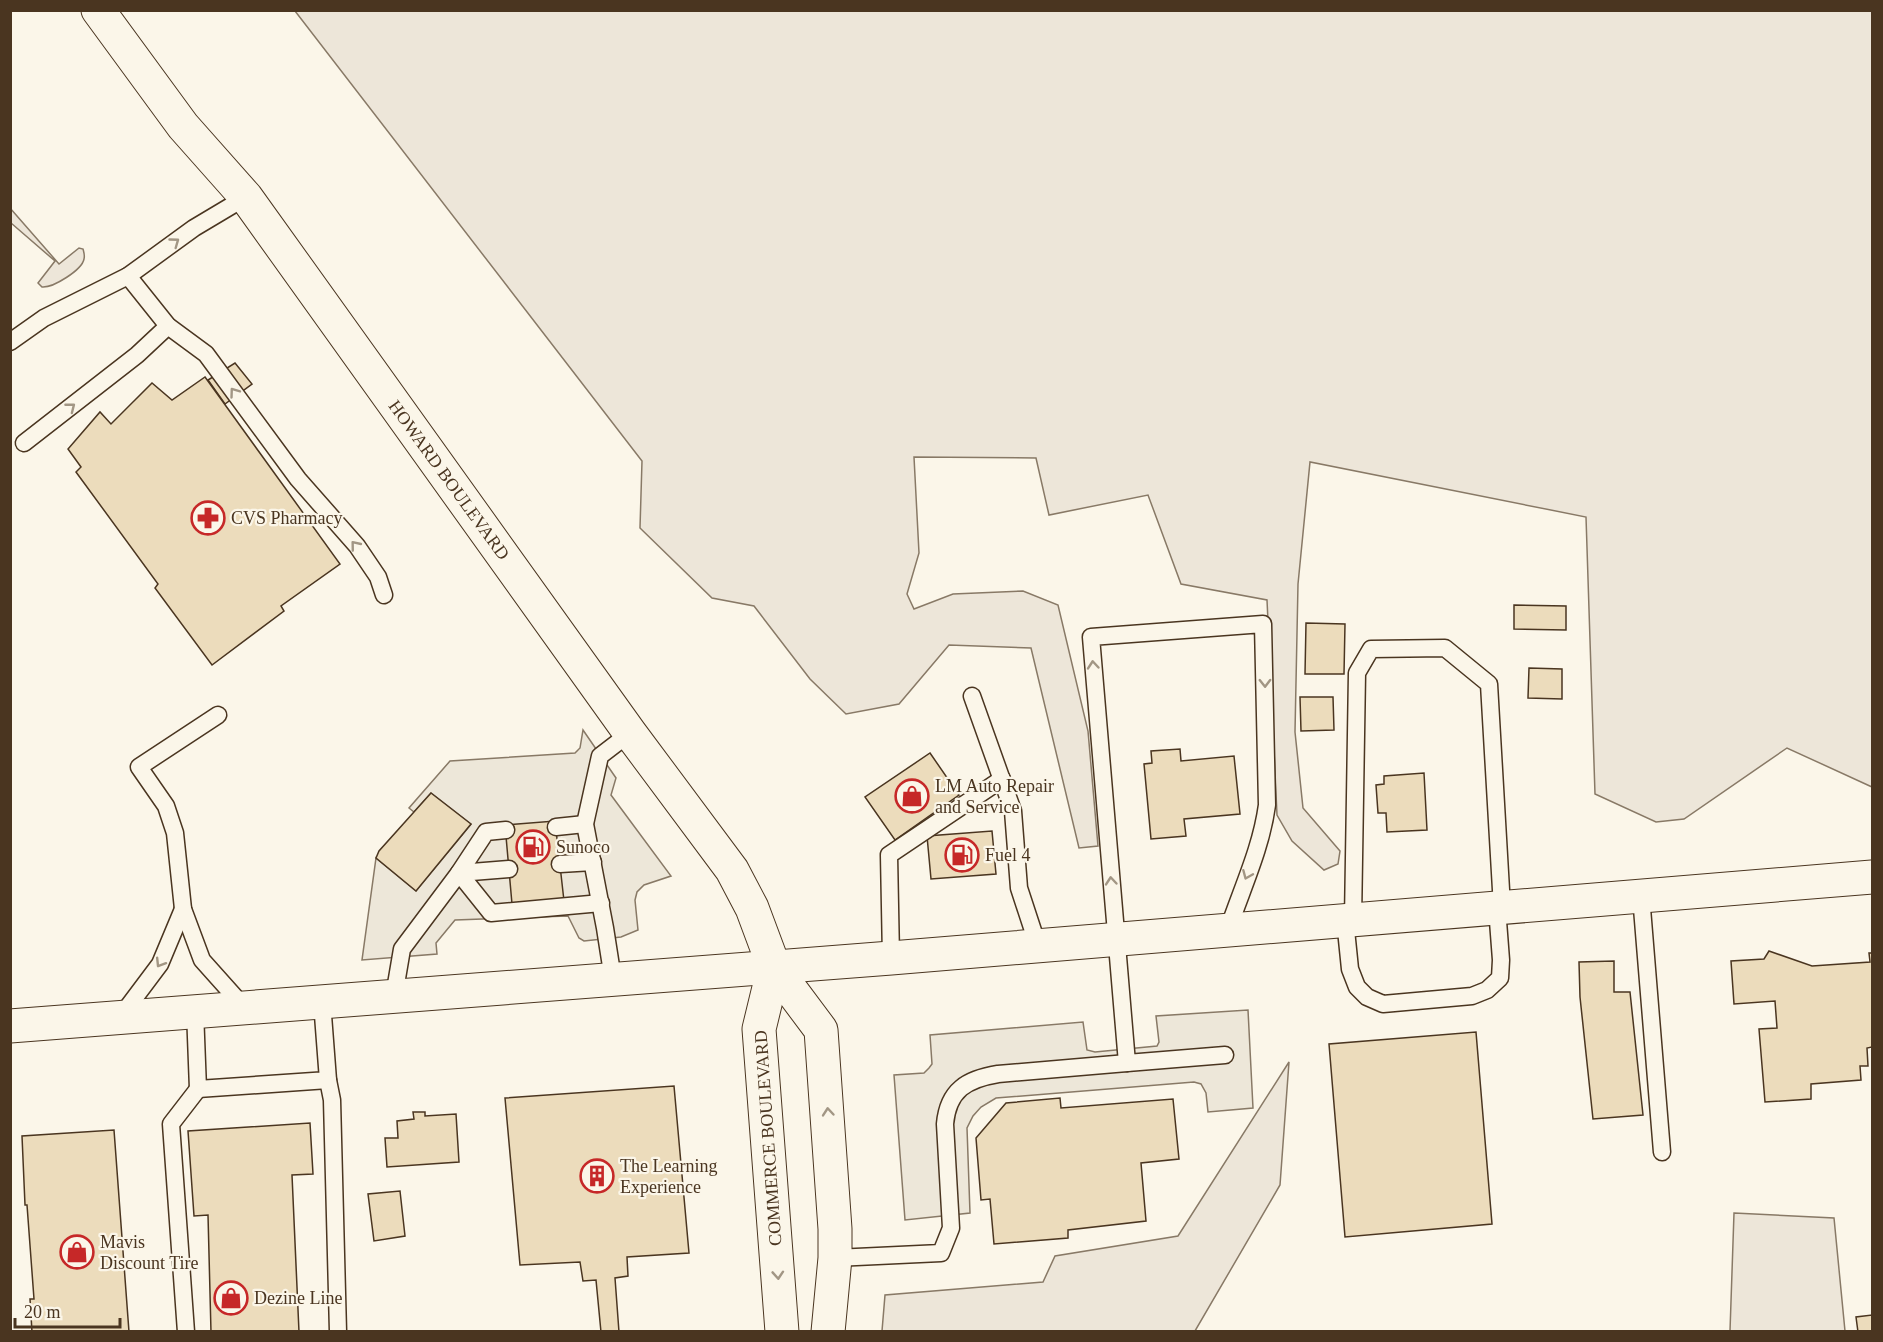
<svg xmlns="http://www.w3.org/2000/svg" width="1883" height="1342" font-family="Georgia,serif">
  <rect width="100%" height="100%" fill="#fbf6e9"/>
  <g fill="#ede6d9" stroke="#887966" stroke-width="1.5">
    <path d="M 295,11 L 1872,11 L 1872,787 L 1787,748 L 1684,819 L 1656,822 L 1595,794 L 1586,517 L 1310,462 L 1298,584 L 1295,732 L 1303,808 L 1340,851 L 1338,864 L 1324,870 L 1292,841 L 1277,815 L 1267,600 L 1181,584 L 1148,495 L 1049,515 L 1036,458 L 914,457 L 919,553 L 907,594 L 914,609 L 953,594 L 1023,591 L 1058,605 L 1088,731 L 1098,846 L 1079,848 L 1031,648 L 949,645 L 899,704 L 846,714 L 810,679 L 754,606 L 712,598 L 640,528 L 642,461 Z"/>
    <path d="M 10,208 L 59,264 L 79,248 L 83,249 C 84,253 85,255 84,259 C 82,270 53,288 42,287 L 38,283 L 55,261 L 11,223 Z"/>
    <path d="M 1289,1062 L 1280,1185 L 1195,1331 L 882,1331 L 885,1295 L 1043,1282 L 1055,1256 L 1178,1236 Z"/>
    <path d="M 1734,1213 L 1834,1218 L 1845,1331 L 1730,1331 Z"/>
  </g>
  <g fill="#ede7d9" stroke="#887966" stroke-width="1.5">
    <path d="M 583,730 L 616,778 L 611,795 L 671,876 L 644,885 L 637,892 L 635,900 L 638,930 L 621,937 L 584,941 L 579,938 L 568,916 L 455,920 L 436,943 L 437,954 L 362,960 L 376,858 L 416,891 L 471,824 L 431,793 L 414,812 L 409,808 L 450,761 L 575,753 L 580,748 Z"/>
    <path d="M 1248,1010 L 1253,1108 L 1208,1112 L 1206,1093 L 1201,1084 L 1194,1082 L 996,1098 L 981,1107 L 973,1116 L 967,1128 L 970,1213 L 905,1220 L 894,1075 L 924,1073 L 929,1068 L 932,1064 L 930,1035 L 1083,1022 L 1087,1050 L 1095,1052 L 1157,1046 L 1159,1042 L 1156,1016 Z"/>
  </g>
  <g fill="#ecdcbc" stroke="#4a3520" stroke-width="1.5">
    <path d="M 235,363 L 252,384 L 225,404 L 208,380 Z"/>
    <path d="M 205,377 L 340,564 L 281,606 L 284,611 L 212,665 L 155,588 L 158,584 L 76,472 L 81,467 L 68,449 L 100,412 L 111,424 L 152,383 L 172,400 Z"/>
    <path d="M 1514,605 L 1566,606 L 1566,630 L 1514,629 Z"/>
    <path d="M 1306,623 L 1345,624 L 1344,674 L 1305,674 Z"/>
    <path d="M 1529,668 L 1562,669 L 1562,699 L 1528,698 Z"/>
    <path d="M 1300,697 L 1333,697 L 1334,730 L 1301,731 Z"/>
    <path d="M 1180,749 L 1181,761 L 1234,756 L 1240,814 L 1184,819 L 1186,836 L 1151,839 L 1144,764 L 1152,763 L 1151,751 Z"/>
    <path d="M 930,753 L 959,795 L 895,840 L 865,797 Z"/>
    <path d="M 1424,773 L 1427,830 L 1387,832 L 1386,813 L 1378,813 L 1376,785 L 1384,784 L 1384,776 Z"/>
    <path d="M 431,793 L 471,824 L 416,891 L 376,858 L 379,851 Z"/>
    <path d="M 555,821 L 564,901 L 512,904 L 505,825 Z"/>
    <path d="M 992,831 L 996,874 L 931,879 L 927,836 Z"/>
    <path d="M 1769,951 L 1812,966 L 1870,962 L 1869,953 L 1872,953 L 1872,1047 L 1867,1048 L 1868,1066 L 1860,1066 L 1861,1080 L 1811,1084 L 1811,1099 L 1765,1102 L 1759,1029 L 1777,1028 L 1775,1001 L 1734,1004 L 1731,961 L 1764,959 Z"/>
    <path d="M 1614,961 L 1614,992 L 1630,992 L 1643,1115 L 1593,1119 L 1580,997 L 1579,962 Z"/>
    <path d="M 1476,1032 L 1492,1224 L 1345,1237 L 1329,1044 Z"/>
    <path d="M 674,1086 L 689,1253 L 627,1257 L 628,1276 L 615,1278 L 619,1332 L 601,1332 L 596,1280 L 583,1281 L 580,1262 L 520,1265 L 505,1098 Z"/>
    <path d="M 1060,1098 L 1061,1108 L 1173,1099 L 1179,1159 L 1141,1163 L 1146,1221 L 1068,1230 L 1068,1238 L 994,1244 L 990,1199 L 981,1200 L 976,1138 L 1006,1103 Z"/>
    <path d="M 413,1112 L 425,1112 L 425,1116 L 456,1114 L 459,1162 L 387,1167 L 385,1138 L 398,1138 L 397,1121 L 414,1119 Z"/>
    <path d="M 310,1123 L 313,1174 L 292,1175 L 299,1332 L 211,1332 L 208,1215 L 194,1216 L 188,1131 Z"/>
    <path d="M 114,1130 L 129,1332 L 32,1332 L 30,1299 L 34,1299 L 27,1205 L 25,1205 L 22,1136 Z"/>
    <path d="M 400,1191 L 405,1236 L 374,1241 L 368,1194 Z"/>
    <path d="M 1872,1315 L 1872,1332 L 1858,1332 L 1856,1317 Z"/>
  </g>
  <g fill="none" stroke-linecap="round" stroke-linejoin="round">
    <defs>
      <g id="lane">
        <path d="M 128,276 L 168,326 L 206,354 L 298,479 L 357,546 L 378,577 L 384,595"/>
        <path d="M 10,342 L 44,318 L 128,276 L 194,228 L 246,197"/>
        <path d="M 24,443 L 137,355 L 168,326"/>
        <path d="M 972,696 L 1013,811 L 1019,888 L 1038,946"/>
        <path d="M 218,715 L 139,767 L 166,806 L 175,833 L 183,909 L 202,960 L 244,1007"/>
        <path d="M 556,827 L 585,824"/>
        <path d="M 506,830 L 486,832 L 459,873 L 491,913 L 601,903"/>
        <path d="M 560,864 L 593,862"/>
        <path d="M 1641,896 L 1662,1152"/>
        <path d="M 1345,920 L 1350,969 L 1357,987 L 1367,997 L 1383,1004 L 1472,996 L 1487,990 L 1500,978 L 1501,960 L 1497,908"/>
        <path d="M 1353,920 L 1357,673 L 1371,649 L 1445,648 L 1489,684 L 1502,907"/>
        <path d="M 891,958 L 889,855 L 1002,779"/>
        <path d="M 613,979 L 605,928 L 585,824 L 600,756 L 630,733"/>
        <path d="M 394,996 L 402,949 L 459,873 L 509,869"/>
        <path d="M 195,1011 L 198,1089 L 328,1080 L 322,1002"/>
        <path d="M 121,1016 L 160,964 L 183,909"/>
        <path d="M 1225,1055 L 1127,1063 L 1091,637 L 1263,624 L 1267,805 C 1261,849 1242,888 1228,930"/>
        <path d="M 328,1080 L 332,1100 L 338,1332"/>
        <path d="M 835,1258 L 941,1253 L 951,1228 L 945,1124 C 948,1090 967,1079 998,1074 L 1127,1063"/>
        <path d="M 186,1332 L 171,1124 L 198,1089"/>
      </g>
      <g id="secondary">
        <path d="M 98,10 L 183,126 L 246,197 L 630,733 L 732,870 L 752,908 L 774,967 L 821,1030 L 835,1229 L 835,1258 L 828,1332"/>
        <path d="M 774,967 L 759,1029 L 782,1332"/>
      </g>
      <path id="primary" d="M 10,1026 L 891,958 L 1872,877"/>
    </defs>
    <use href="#lane" stroke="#4a3520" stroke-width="19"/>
    <use href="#secondary" stroke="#4a3520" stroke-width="35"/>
    <use href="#primary" stroke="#4a3520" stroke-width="35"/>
    <use href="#lane" stroke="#fbf6e9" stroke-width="16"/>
    <use href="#secondary" stroke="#fbf6e9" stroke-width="33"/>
    <use href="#primary" stroke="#fbf6e9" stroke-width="33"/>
  </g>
  <defs><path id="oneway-chevron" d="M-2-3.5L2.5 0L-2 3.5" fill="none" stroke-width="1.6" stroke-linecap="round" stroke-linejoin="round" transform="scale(1.5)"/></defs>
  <g stroke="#a29684">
    <use href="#oneway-chevron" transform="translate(175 242) rotate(-36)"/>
    <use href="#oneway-chevron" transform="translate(234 392) rotate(-126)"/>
    <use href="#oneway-chevron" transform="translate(71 407) rotate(-38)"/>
    <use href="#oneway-chevron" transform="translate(355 545) rotate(-129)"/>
    <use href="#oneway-chevron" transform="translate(1093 665) rotate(-95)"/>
    <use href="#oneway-chevron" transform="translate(1265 683) rotate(89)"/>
    <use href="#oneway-chevron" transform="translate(1247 875) rotate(113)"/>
    <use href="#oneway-chevron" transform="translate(1111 881) rotate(-95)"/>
    <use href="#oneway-chevron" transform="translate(160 963) rotate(122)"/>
    <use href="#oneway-chevron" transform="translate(828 1112) rotate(-95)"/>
    <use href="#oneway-chevron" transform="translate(778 1275) rotate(86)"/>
  </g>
  <defs>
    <symbol id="pharmacy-ring" viewBox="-11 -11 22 22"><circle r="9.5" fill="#fbf6e9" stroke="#c62828" stroke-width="1.5"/><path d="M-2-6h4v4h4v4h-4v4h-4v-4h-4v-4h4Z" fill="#c62828"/></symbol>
    <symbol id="shop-ring" viewBox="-11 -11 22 22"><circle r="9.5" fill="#fbf6e9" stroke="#c62828" stroke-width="1.5"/><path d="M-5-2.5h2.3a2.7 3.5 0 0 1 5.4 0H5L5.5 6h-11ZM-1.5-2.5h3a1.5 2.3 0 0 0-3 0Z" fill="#c62828"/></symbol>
    <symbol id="fuel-ring" viewBox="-11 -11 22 22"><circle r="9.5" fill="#fbf6e9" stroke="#c62828" stroke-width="1.5"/><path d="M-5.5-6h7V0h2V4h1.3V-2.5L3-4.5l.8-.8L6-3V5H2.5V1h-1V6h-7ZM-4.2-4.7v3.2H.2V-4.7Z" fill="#c62828"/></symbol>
    <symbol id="building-ring" viewBox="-11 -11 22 22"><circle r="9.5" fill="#fbf6e9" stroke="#c62828" stroke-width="1.5"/><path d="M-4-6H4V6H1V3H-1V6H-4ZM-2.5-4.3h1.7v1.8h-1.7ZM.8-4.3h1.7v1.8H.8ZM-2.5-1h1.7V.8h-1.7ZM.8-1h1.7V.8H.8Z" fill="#c62828"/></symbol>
  </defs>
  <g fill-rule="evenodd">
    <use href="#pharmacy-ring" x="189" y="499" width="38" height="38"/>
    <use href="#shop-ring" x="893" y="777" width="38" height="38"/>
    <use href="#fuel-ring" x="514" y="828" width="38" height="38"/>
    <use href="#fuel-ring" x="943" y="836" width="38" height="38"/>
    <use href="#building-ring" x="578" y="1157" width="38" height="38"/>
    <use href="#shop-ring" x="58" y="1233" width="38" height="38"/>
    <use href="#shop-ring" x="212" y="1279" width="38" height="38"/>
  </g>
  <g text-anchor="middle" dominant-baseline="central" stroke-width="4.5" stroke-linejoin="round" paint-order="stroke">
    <g font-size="18" fill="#4a3520" stroke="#fbf6e9">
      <text transform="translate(449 480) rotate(54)">HOWARD BOULEVARD</text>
      <text transform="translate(768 1138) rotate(-94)">COMMERCE BOULEVARD</text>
    </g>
    <g font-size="18" fill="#4a3520" stroke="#fbf6e9" text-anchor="start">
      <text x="231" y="518">CVS Pharmacy</text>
      <text x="935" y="786">LM Auto Repair<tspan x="935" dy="21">and Service</tspan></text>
      <text x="556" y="847">Sunoco</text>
      <text x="985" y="855">Fuel 4</text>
      <text x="620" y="1166">The Learning<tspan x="620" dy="21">Experience</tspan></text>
      <text x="100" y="1242">Mavis<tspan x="100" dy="21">Discount Tire</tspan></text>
      <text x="254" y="1298">Dezine Line</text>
    </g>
  </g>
  <rect width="1883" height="1342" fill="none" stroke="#4a3520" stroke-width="24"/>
  <path d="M15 1318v9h105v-9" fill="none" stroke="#4a3520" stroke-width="3"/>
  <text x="24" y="1318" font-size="18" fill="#4a3520" stroke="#fbf6e9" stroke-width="4.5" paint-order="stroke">20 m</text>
</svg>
